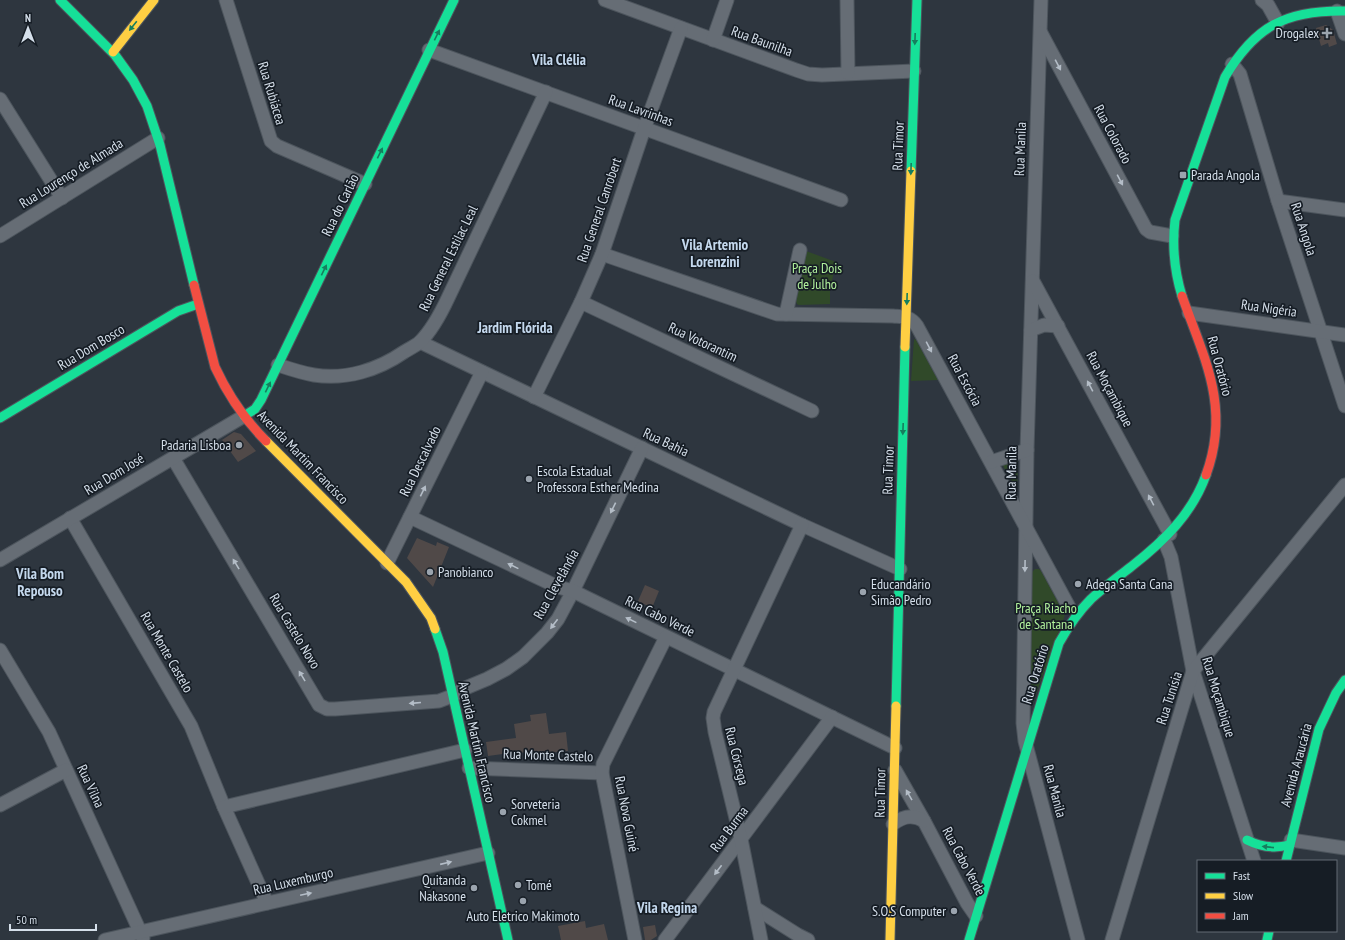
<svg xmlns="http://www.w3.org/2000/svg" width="1345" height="940" font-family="'PT Sans Narrow',sans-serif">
  <rect width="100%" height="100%" fill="#2e363f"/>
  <g fill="#304929">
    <path d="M 806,251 L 836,262 L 830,290 L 830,304 L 799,305 L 797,304 L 796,301 Z"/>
    <path d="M 914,339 L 916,340 L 938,380 L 911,381 Z"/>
    <path d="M 1018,460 L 1017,491 L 1002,464 Z"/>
    <path d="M 1035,569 L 1039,569 L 1041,571 L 1065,615 L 1032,705 L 1028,706 L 1031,573 Z"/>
  </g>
  <g fill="#504948">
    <path d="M 1326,25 L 1333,30 L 1337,44 L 1329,47 L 1328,43 L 1321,46 L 1316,28 Z"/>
    <path d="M 234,432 L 241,434 L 256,451 L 238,462 L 222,440 Z"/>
    <path d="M 417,538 L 436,546 L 437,542 L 449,547 L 433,587 L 407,558 Z"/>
    <path d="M 645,585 L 659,591 L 652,608 L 638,601 Z"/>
    <path d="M 546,713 L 549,734 L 566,732 L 568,751 L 535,754 L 535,751 L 518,753 L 517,752 L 488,756 L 486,742 L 516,738 L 514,724 L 531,721 L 530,715 Z"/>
    <path d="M 585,921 L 586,928 L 604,924 L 608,940 L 561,940 L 558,926 Z"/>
    <path d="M 655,925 L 657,936 L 651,940 L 645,940 L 643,927 Z"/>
  </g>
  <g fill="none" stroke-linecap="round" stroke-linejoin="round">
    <defs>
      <g id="street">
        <path d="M 226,0 L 271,141 L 277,146 L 365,184"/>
        <path d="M 605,0 L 796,70 L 808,74 L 822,75 L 914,71"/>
        <path d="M 847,0 L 848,73"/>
        <path d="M 1041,0 L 1027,450 L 1023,723 L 1025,741 L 1078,940"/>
        <path d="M 1262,0 L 1268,5 L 1278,23"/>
        <path d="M 1337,11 L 1345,34"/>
        <path d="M 1041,33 L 1146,229 L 1150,232 L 1172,236"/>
        <path d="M 713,40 L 727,0"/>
        <path d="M 429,50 L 841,200"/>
        <path d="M 1232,64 L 1240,74 L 1278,201 L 1345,406"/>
        <path d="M 0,99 L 62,198"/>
        <path d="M 1278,201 L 1345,210"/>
        <path d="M 0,236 L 158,138"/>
        <path d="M 602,254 L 777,314 L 893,316 C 904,317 910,316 917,326 L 1069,607"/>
        <path d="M 1033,281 L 1170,534"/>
        <path d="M 581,302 L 812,411"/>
        <path d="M 1189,313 L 1345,335"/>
        <path d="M 786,314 L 800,250"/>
        <path d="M 1031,330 L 1044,325 L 1058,326"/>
        <path d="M 420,342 L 802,525 L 900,569"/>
        <path d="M 278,365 C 290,369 302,373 314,375 C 346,380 378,370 404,352 C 409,349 415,346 420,342 C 432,330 441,313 448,298 L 546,92"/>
        <path d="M 534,397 L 581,302 L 602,254 L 644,129 L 681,28"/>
        <path d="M 173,458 L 319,705 L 327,709 L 335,709 L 439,701 L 452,696 L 463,689 L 487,679 L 506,669 L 523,657 L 547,633 L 558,619 L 573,591 L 642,448"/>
        <path d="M 991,462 L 1027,450"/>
        <path d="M 410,517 L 558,587 L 573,591 L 585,597 L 895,748"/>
        <path d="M 70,518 L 191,726 L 224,807 L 267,903"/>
        <path d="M 1164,540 L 1171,557 L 1193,671 L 1254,861"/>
        <path d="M 0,560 L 244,416"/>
        <path d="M 387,563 L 482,372"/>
        <path d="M 0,650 L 49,732 L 143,938"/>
        <path d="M 469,768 L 602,773"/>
        <path d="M 895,770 L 924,821 L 967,903 L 976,916"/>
        <path d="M 0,805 L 66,770"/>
        <path d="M 224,807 L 465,750"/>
        <path d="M 893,824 C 903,816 913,814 924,821"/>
        <path d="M 1291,840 L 1345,848"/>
        <path d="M 755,908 L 798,935 L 808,940"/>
        <path d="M 105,940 L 488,853"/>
        <path d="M 635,940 L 602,773 L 603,764 L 666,637"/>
        <path d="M 665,940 L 832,717"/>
        <path d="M 761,940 L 741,839 L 715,732 L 713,718 L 714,712 L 802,525"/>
        <path d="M 1112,940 L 1193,671 L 1345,485"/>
      </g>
      <g id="fast">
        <path d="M 60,0 L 115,55 L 133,80 L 147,106 L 160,145 L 194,285"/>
        <path d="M 911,171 L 917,0"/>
        <path d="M 1182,296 C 1174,270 1172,246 1175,220 L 1225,77 C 1255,26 1286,10 1345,11"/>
        <path d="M 244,416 L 255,409 L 261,400 L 454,0"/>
        <path d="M 0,418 L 178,311 L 198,304"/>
        <path d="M 435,629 L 443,652 L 508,940"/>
        <path d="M 896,706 L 905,347"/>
        <path d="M 1247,840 C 1261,847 1274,849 1289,845"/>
        <path d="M 1286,861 L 1319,729 L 1336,693 L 1345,680"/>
        <path d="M 969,940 L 1059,643 C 1068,627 1078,612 1091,599 C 1104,587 1118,577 1132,566 C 1164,541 1192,514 1206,475"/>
        <path d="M 1267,940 L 1269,931"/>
      </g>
      <g id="slow">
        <path d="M 113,52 L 154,0"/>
        <path d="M 905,347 L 911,171"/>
        <path d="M 266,441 L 406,582 L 431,618 L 435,629"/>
        <path d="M 890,940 L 896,706"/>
      </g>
      <g id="jam">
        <path d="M 194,285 L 215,367 C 228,395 244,419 266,441"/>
        <path d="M 1182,296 C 1204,358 1231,407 1206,475"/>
      </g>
    </defs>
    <use href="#street" stroke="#4d555d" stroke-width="15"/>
    <use href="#fast" stroke="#4d555d" stroke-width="11"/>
    <use href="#slow" stroke="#4d555d" stroke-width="11"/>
    <use href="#jam" stroke="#4d555d" stroke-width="11"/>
    <use href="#street" stroke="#666d75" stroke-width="13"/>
    <use href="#fast" stroke="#16e098" stroke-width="9"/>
    <use href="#slow" stroke="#ffcf43" stroke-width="9"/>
    <use href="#jam" stroke="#f24e42" stroke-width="9"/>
  </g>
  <defs><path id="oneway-solid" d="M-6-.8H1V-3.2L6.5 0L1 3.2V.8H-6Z"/></defs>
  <g fill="#167e5e">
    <use href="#oneway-solid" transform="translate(133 26) rotate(129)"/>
    <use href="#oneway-solid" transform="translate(437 35) rotate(-64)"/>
    <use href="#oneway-solid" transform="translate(915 39) rotate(92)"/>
    <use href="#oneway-solid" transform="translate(380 153) rotate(-64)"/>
    <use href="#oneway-solid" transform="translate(911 169) rotate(92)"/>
    <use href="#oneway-solid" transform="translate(324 270) rotate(-64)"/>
    <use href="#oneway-solid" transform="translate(907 299) rotate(92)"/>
    <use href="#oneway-solid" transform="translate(268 387) rotate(-64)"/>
    <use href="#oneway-solid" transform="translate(903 429) rotate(92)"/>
    <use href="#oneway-solid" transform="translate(1268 847) rotate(-174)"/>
  </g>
  <g fill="#b4bdc7">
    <use href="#oneway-solid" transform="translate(1058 65) rotate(62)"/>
    <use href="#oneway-solid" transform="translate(1120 180) rotate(62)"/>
    <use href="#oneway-solid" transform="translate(929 347) rotate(62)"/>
    <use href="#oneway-solid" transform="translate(1090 386) rotate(-118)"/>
    <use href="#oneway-solid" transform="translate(423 491) rotate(-64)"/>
    <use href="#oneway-solid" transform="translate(1151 500) rotate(-118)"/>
    <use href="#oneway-solid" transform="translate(613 508) rotate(116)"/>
    <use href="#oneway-solid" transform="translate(236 564) rotate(-121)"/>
    <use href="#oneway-solid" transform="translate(513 566) rotate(-154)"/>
    <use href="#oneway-solid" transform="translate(1025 566) rotate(91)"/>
    <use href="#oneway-solid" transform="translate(631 620) rotate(-154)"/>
    <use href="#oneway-solid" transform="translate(554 624) rotate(127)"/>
    <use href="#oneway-solid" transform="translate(302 676) rotate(-121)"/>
    <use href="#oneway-solid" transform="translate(415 703) rotate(175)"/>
    <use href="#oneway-solid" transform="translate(909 795) rotate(-120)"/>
    <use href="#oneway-solid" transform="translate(446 863) rotate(-13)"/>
    <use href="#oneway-solid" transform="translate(718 870) rotate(127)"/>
    <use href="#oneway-solid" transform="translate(306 894) rotate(-12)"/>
  </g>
  <g fill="#9ba4ae" stroke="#161d25" stroke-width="1.5">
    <path d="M1325 27h4v4h4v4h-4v4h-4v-4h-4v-4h4z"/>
    <rect x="1179" y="171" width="8" height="8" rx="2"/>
    <circle cx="239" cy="445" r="4"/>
    <circle cx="529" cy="479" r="4"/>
    <circle cx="430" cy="572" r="4"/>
    <circle cx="1078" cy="584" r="4"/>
    <circle cx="863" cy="592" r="4"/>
    <circle cx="503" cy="812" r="4"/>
    <circle cx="518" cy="885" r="4"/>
    <circle cx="474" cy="888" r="4"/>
    <circle cx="523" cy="901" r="4"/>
    <circle cx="954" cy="911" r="4"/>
  </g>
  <g text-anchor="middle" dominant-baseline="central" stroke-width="3.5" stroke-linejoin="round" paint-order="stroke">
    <g font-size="14" fill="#d5dfea" stroke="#161d25" text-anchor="start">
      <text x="1319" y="33" text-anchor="end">Drogalex</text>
      <text x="1191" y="175">Parada Angola</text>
      <text x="231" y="445" text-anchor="end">Padaria Lisboa</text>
      <text x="537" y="471">Escola Estadual<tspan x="537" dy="16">Professora Esther Medina</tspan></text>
      <text x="438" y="572">Panobianco</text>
      <text x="871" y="584">Educandário<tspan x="871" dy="16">Simão Pedro</tspan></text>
      <text x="1086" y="584">Adega Santa Cana</text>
      <text x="511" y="804">Sorveteria<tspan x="511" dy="16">Cokmel</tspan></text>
      <text x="466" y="880" text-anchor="end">Quitanda<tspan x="466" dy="16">Nakasone</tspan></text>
      <text x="526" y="885">Tomé</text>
      <text x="946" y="911" text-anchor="end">S.O.S Computer</text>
      <text x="523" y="916" text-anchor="middle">Auto Eletrico Makimoto</text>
    </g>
    <g font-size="14" fill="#d5dfea" stroke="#161d25">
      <text transform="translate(762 41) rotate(20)">Rua Baunilha</text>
      <text transform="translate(272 93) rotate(73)">Rua Rubiácea</text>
      <text transform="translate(641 110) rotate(20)">Rua Lavrinhas</text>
      <text transform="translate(1113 134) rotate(62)">Rua Colorado</text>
      <text transform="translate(898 146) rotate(-88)">Rua Timor</text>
      <text transform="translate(1020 149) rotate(-88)">Rua Manila</text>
      <text transform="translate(71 173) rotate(-32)">Rua Lourenço de Almada</text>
      <text transform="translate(340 205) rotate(-64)">Rua do Carlão</text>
      <text transform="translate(599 210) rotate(-71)">Rua General Canrobert</text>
      <text transform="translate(1304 229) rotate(72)">Rua Angola</text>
      <text transform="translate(448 258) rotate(-64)">Rua General Estilac Leal</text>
      <text transform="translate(1269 308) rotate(8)">Rua Nigéria</text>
      <text transform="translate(703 342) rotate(25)">Rua Votorantim</text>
      <text transform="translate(91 347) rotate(-31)">Rua Dom Bosco</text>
      <text transform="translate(1220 366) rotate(75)">Rua Oratório</text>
      <text transform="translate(965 380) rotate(62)">Rua Escócia</text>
      <text transform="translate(1110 389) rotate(62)">Rua Moçambique</text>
      <text transform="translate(666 442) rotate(25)">Rua Bahia</text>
      <text transform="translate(303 457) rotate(46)">Avenida Martim Francisco</text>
      <text transform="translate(420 461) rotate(-64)">Rua Descalvado</text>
      <text transform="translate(888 470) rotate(-88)">Rua Timor</text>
      <text transform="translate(1011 473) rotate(-89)">Rua Manila</text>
      <text transform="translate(114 474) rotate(-31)">Rua Dom José</text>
      <text transform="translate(556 584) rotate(-61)">Rua Clevelândia</text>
      <text transform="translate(660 616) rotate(26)">Rua Cabo Verde</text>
      <text transform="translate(295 631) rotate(59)">Rua Castelo Novo</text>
      <text transform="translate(167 652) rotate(60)">Rua Monte Castelo</text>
      <text transform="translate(1035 674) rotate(-73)">Rua Oratório</text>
      <text transform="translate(1219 697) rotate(73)">Rua Moçambique</text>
      <text transform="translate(1169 698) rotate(-72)">Rua Tunísia</text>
      <text transform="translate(477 742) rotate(77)">Avenida Martim Francisco</text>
      <text transform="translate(548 755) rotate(2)">Rua Monte Castelo</text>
      <text transform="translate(737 756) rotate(76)">Rua Córsega</text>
      <text transform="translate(1296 765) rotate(-75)">Avenida Araucária</text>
      <text transform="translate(91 786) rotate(65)">Rua Vilna</text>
      <text transform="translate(1055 791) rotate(75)">Rua Manila</text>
      <text transform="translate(880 793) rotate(-89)">Rua Timor</text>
      <text transform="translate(627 814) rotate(79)">Rua Nova Guiné</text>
      <text transform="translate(729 829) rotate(-53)">Rua Burma</text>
      <text transform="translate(964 861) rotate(62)">Rua Cabo Verde</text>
      <text transform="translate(293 881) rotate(-13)">Rua Luxemburgo</text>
    </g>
    <g font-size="14" fill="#b1f19c" stroke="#161d25">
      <text x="817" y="268">Praça Dois<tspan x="817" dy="16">de Julho</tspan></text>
      <text x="1046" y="608">Praça Riacho<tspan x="1046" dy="16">de Santana</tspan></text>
    </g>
    <g font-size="15" font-weight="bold" fill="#c4d8ed" stroke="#161d25">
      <text x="559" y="59">Vila Clélia</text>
      <text x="715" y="244">Vila Artemio<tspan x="715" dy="17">Lorenzini</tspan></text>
      <text x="515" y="327">Jardim Flórida</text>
      <text x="40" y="573">Vila Bom<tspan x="40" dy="17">Repouso</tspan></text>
      <text x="667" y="907">Vila Regina</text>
    </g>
  </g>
  <rect x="1197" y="860" width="140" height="72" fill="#161d25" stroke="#626b74"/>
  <rect x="1205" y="873" width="20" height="6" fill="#16e098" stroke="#626b74"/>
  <text x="1233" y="880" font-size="12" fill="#d5dfea">Fast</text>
  <rect x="1205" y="893" width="20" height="6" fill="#ffcf43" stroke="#626b74"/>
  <text x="1233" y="900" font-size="12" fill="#d5dfea">Slow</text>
  <rect x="1205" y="913" width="20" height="6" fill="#f24e42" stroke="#626b74"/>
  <text x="1233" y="920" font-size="12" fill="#d5dfea">Jam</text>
  <g transform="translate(28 28)" stroke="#161d25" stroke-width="3" paint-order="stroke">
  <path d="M0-3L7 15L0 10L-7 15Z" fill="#d5dfea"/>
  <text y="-6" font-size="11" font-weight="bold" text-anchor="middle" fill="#d5dfea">N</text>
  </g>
  <path d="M10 924v6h86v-6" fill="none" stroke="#d5dfea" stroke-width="2"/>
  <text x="16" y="924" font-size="12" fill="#d5dfea" stroke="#161d25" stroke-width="3" paint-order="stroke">50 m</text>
</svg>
